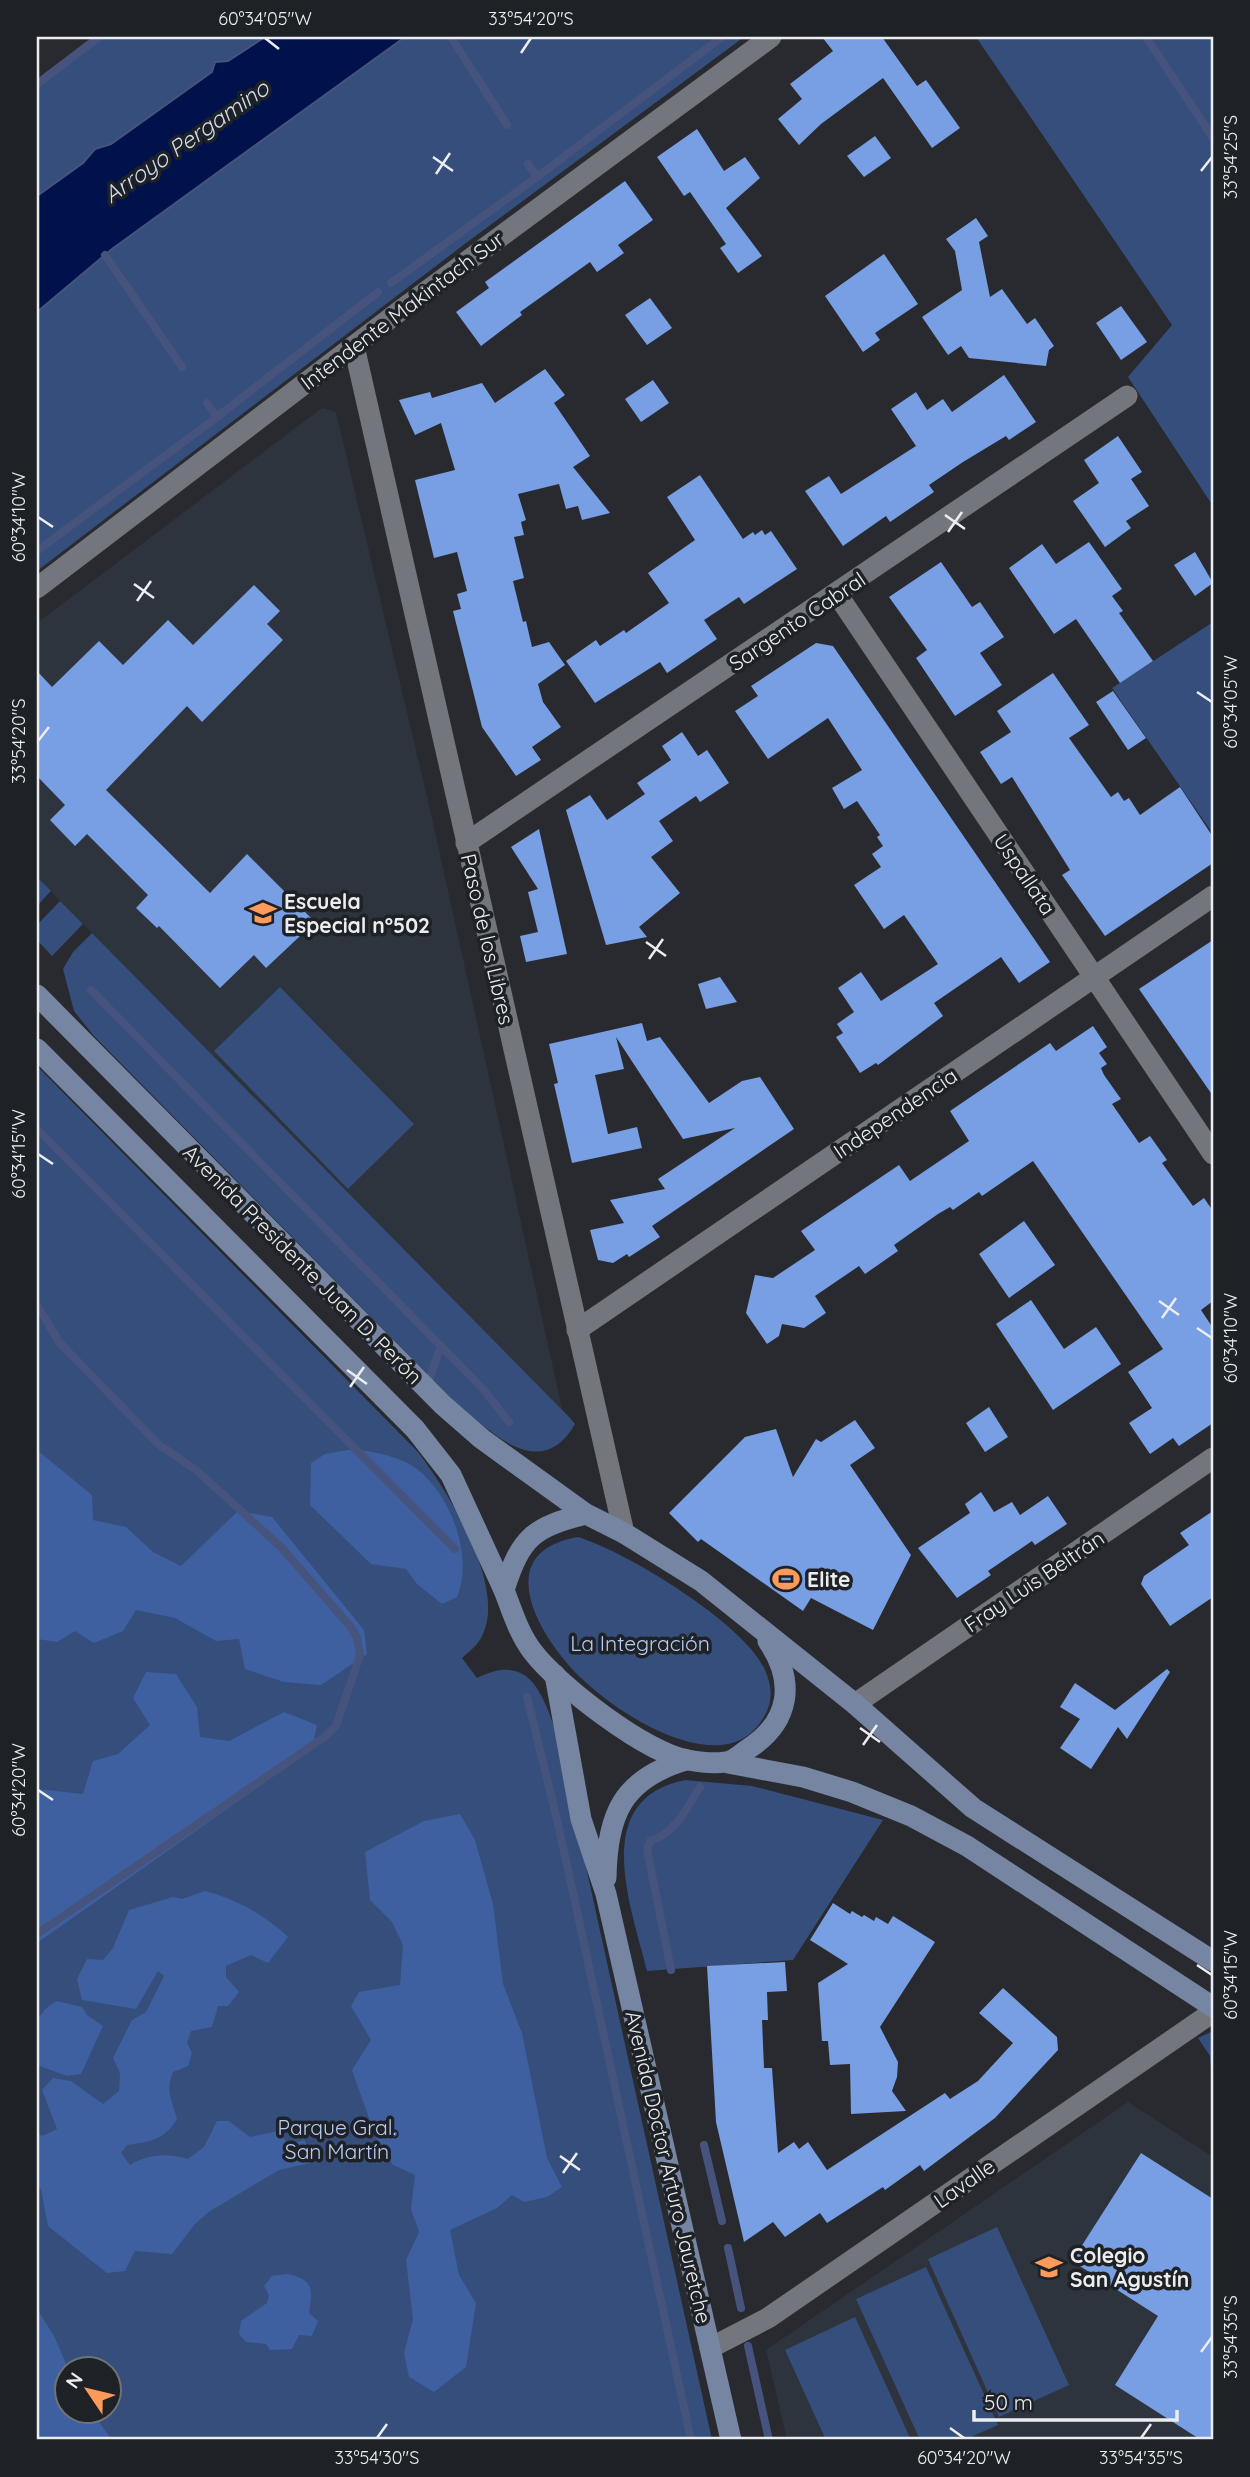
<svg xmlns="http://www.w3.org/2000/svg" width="1250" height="2477" font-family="Quicksand,sans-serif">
  <rect width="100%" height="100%" fill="#282a2f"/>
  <g fill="#2e343d">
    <path d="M 322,408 L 336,412 L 432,818 L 563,1413 L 37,877 L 37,623 Z"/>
    <path d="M 1128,2102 L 1213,2157 L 1213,2440 L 787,2440 L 766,2350 Z"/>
  </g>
  <g fill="#354e7c" fill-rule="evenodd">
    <path d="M 105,37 L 265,37 L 228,61 L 215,62 L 212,72 L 111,144 L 95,149 L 83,163 L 37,196 L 37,81 Z"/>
    <path d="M 405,37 L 744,37 L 466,243 L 37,571 L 37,312 L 112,249 Z"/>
    <path d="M 976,37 L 1213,37 L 1213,506 L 1128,377 L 1172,325 Z"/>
    <path d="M 1213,622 L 1213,834 L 1112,688 Z"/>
    <path d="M 37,877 L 51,891 L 37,906 Z"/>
    <path d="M 60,901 L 83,924 L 52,956 L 37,940 L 37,925 Z"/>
    <path d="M 92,933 L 570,1418 L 575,1424 C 540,1485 489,1430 453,1400 L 94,1036 L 74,1011 L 63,969 L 73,952 Z"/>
    <path d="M 280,987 L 414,1124 L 348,1189 L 214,1051 Z"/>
    <path d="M 37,1066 L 418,1452 C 447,1490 506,1585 483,1634 C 479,1644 470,1651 462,1658 L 477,1678 C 530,1651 543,1695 557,1735 L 712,2440 L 37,2440 ZM 66,2368 L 108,2368 L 108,2410 L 66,2410 Z"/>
    <path d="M 578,1537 C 627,1552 745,1624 765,1670 C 773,1688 773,1704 762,1720 C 739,1756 697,1747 663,1733 C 633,1720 603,1699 580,1677 C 539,1637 489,1552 578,1537 Z"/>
    <path d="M 685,1780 L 752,1786 L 883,1820 L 793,1960 L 647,1971 C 631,1906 589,1799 685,1780 Z"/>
    <path d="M 1213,2031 L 1213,2101 L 1210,2056 L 1198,2038 Z"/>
    <path d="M 997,2227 L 1069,2385 L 999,2417 L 928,2259 Z"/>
    <path d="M 926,2267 L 998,2425 L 964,2440 L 920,2440 L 856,2299 Z"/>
    <path d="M 855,2317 L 911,2440 L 826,2440 L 785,2350 Z"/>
  </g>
  <g fill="#3e60a0">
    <path d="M 354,1449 C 374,1452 400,1456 417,1469 C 451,1495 474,1557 457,1597 L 442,1604 L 417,1584 L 406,1569 L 371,1564 L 310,1505 L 311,1463 L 325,1454 Z"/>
    <path d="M 37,1450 L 92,1495 L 93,1520 L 126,1527 L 153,1552 L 181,1566 L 238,1511 L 272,1517 L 364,1630 L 367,1654 L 321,1685 L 284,1682 L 245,1669 L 239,1639 L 216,1641 L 175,1618 L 136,1610 L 123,1631 L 94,1643 L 75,1631 L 57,1642 L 37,1639 Z"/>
    <path d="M 146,1672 L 176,1674 L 197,1707 L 200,1737 L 229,1741 L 284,1712 L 317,1725 L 312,1749 L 37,1943 L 37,1789 L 83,1794 L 93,1761 L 118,1754 L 150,1725 L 133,1698 Z"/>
    <path d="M 460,1814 L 475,1840 L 493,1904 L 503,1984 L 522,2033 L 547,2158 L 562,2187 L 547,2197 L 524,2202 L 512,2195 L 497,2208 L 450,2230 L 459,2275 L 476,2303 L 466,2367 L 434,2392 L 409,2377 L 404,2353 L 413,2319 L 406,2260 L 419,2232 L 411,2209 L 415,2175 L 393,2165 L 376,2138 L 352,2070 L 371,2040 L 351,2006 L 359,1992 L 400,1985 L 403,1945 L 392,1922 L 370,1900 L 365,1852 L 424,1821 Z"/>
    <path d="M 205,1891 C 236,1899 265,1915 288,1937 L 268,1963 L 251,1955 L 226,1966 L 226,1977 L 239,1992 L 228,2006 L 218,2006 L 212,2027 L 191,2031 L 187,2043 L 192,2053 L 188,2066 L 173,2072 C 165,2092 172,2100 177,2119 C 165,2140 149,2142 127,2145 L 121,2153 L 130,2165 C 149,2154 167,2153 188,2159 L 204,2147 L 217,2121 L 229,2121 L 250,2137 L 278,2131 L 288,2144 L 305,2140 L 310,2163 L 279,2170 L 210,2211 L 195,2224 L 172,2254 L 135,2251 L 125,2271 L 107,2273 L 48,2226 L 41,2189 L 37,2186 L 37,2133 L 42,2136 L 57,2129 L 42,2090 L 53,2078 L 71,2081 L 103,2104 L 119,2091 L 120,2073 L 113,2058 L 132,2020 L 146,2012 L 164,1976 L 158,1971 L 136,2009 L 82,2000 L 77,1979 L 87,1959 L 103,1960 L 113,1948 L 129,1910 L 173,1897 L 182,1899 Z"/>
    <path d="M 57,2001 L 82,2007 L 87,2015 L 103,2026 L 81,2074 L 67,2076 L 37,2065 C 37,2035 28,2017 57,2001 Z"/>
    <path d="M 287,2274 C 314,2279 313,2290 309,2313 L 318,2321 L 312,2336 L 299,2335 L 292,2349 L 270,2350 L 266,2344 L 246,2342 L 239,2334 L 241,2321 L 267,2303 L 269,2295 L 264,2286 L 272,2276 Z"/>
    <path d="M 37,2309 L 54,2336 L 68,2368 L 66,2410 L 91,2411 L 112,2440 L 37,2440 Z"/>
  </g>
  <path fill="#00124c" stroke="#46547d" stroke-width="2" d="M 265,37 L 405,37 L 112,249 L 37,312 L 37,196 L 83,163 L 95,149 L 111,144 L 212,72 L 215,62 L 228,61 Z"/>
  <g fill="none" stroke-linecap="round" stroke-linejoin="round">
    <g stroke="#46547d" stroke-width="8">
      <path d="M 451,37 L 507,125"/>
      <path d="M 1146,37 L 1213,138"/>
      <path d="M 37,84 L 99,37"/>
      <path d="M 528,164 L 537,177"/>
      <path d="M 105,255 L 182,367"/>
      <path d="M 391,283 L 537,177 L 722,37"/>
      <path d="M 207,403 L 217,417"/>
      <path d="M 37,551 L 217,417 L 378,292"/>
      <path d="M 91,990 L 483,1389 L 509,1422"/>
      <path d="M 37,1129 L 455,1549"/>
      <path d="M 37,1305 L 59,1342 L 158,1444 L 196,1470 L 281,1547 L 350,1626 L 357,1637 L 360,1655 L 336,1726 L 323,1738 L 37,1934"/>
      <path d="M 430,1377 L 441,1346"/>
      <path d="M 527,1697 L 559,1828 L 691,2440"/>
      <path d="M 671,1970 L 647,1850 L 650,1841 C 676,1833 686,1809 700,1787"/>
      <path d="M 704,2145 L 722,2221"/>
      <path d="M 728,2248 L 741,2308"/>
      <path d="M 748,2346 L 769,2440"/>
    </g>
  </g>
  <g fill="#789ee3">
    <path d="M 822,37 L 882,37 L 917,86 L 926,80 L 960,128 L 932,148 L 883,78 L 821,124 L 799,145 L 778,119 L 802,99 L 790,84 L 833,51 Z"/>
    <path d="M 697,129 L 724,171 L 745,157 L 760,178 L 726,208 L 762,256 L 738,273 L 720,248 L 726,244 L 690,192 L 684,196 L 657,157 Z"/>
    <path d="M 875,136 L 891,158 L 864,177 L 847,156 Z"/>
    <path d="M 625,181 L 653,220 L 618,245 L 624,253 L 597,272 L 590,262 L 520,312 L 522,315 L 481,346 L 456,312 L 489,288 L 485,282 Z"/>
    <path d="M 976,218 L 988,236 L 979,242 L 990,297 L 1002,289 L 1027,324 L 1035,318 L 1054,346 L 1049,350 L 1046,366 L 969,358 L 961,346 L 948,355 L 922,317 L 962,290 L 955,251 L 946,239 Z"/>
    <path d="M 884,254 L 918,304 L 875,333 L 880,340 L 863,352 L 825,296 Z"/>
    <path d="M 650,298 L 672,328 L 647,345 L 625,315 Z"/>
    <path d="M 1121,306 L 1147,342 L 1121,360 L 1096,323 Z"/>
    <path d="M 545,369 L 565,395 L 554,403 L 590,456 L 573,467 L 610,513 L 582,520 L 578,506 L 566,509 L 559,484 L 518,494 L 526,520 L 521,522 L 524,535 L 514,537 L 524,578 L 513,581 L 523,622 L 526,621 L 532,647 L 549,642 L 565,665 L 538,684 L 543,702 L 561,727 L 532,747 L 541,760 L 516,776 L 482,727 L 453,611 L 461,609 L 457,594 L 467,591 L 457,552 L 434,558 L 415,480 L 455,470 L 441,423 L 415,435 L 399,400 L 430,392 L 432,398 L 482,383 L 495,403 Z"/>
    <path d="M 1004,375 L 1036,422 L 1009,440 L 1006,436 L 963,462 L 929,485 L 934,492 L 890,522 L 886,516 L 843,546 L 805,491 L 829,476 L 841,494 L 916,446 L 891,409 L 916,392 L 927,410 L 943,399 L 952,412 Z"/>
    <path d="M 653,380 L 669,403 L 641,422 L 625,399 Z"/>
    <path d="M 1118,436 L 1142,472 L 1131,479 L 1149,506 L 1126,521 L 1131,528 L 1105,547 L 1073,501 L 1099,483 L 1084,460 Z"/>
    <path d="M 700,475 L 743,539 L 753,532 L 755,535 L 762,530 L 765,535 L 771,531 L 797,569 L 744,604 L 739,597 L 704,620 L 717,639 L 667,673 L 660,662 L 595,703 L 566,661 L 596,640 L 600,646 L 624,630 L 626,633 L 669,603 L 648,573 L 695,540 L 667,497 Z"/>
    <path d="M 1089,542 L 1122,589 L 1112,596 L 1123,611 L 1119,613 L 1153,661 L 1120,683 L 1076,619 L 1054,634 L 1009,568 L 1042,544 L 1056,564 Z"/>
    <path d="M 1195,552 L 1213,583 L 1195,596 L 1174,565 Z"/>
    <path d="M 941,562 L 972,607 L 980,602 L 1004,637 L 980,653 L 1002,685 L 955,716 L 916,658 L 927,650 L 889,597 Z"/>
    <path d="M 254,585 L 280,611 L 267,624 L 283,640 L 202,722 L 187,706 L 106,790 L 210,893 L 247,854 L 315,922 L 266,968 L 254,955 L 220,988 L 159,926 L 157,928 L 136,908 L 148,895 L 87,834 L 75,846 L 50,820 L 65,805 L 37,776 L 37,671 L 52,687 L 99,641 L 123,665 L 168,620 L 193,645 Z"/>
    <path d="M 816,643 L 833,646 L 1050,962 L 1019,983 L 1001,957 L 934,1003 L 943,1016 L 878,1065 L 876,1063 L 860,1073 L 836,1037 L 843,1033 L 837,1024 L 854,1012 L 838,988 L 861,972 L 881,1001 L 938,964 L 904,915 L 884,929 L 854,885 L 881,867 L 872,854 L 883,846 L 877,837 L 880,835 L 857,801 L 844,809 L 832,788 L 862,770 L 828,718 L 768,759 L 735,711 L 758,696 L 751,686 Z"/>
    <path d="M 1053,673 L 1089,725 L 1069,738 L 1111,797 L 1118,792 L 1124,801 L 1129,798 L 1140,815 L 1180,787 L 1213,837 L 1213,863 L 1105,936 L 1062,875 L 1070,870 L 1012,777 L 1001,784 L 980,752 L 1011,732 L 997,711 Z"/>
    <path d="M 1113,691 L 1146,738 L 1128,750 L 1096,702 Z"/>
    <path d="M 682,732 L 698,756 L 707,750 L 729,783 L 700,802 L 696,796 L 659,821 L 673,841 L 651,857 L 680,893 L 639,927 L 647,937 L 606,945 L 566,810 L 590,795 L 607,820 L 645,794 L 637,783 L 671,760 L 662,746 Z"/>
    <path d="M 539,829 L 567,954 L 526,962 L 520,936 L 538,932 L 528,892 L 538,889 L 511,847 Z"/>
    <path d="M 1213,940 L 1213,1096 L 1139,989 Z"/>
    <path d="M 720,977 L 737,1002 L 706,1009 L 698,984 Z"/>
    <path d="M 642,1023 L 647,1041 L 660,1037 L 709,1103 L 742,1081 L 760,1077 L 794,1129 L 652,1226 L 660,1237 L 629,1257 L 627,1254 L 613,1263 L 598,1260 L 590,1230 L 624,1223 L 610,1200 L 665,1189 L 658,1179 L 735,1128 L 683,1139 L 616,1037 L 624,1069 L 595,1075 L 608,1134 L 637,1127 L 642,1148 L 572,1163 L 554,1084 L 558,1083 L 549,1044 Z"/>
    <path d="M 1093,1026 L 1107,1047 L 1099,1053 L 1107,1064 L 1101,1068 L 1104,1075 L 1121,1099 L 1112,1104 L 1139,1143 L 1150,1136 L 1167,1160 L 1162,1163 L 1193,1206 L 1204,1198 L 1213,1211 L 1213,1301 L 1201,1310 L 1213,1328 L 1213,1423 L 1179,1446 L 1173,1438 L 1150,1454 L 1129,1423 L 1152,1408 L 1128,1372 L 1163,1349 L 1033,1161 L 982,1196 L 979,1192 L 953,1210 L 950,1207 L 938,1214 L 894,1245 L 898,1251 L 865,1274 L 859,1266 L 815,1296 L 826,1313 L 804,1328 L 782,1324 L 779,1336 L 767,1344 L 746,1313 L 755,1275 L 773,1278 L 815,1250 L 801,1231 L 899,1165 L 910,1181 L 969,1141 L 950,1111 L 1050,1043 L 1056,1051 Z"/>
    <path d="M 1024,1221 L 1055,1265 L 1009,1298 L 979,1254 Z"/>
    <path d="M 1031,1300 L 1064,1349 L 1096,1327 L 1121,1364 L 1053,1410 L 996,1324 Z"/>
    <path d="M 989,1407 L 1008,1437 L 985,1452 L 966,1423 Z"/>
    <path d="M 855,1420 L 875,1448 L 850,1465 L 911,1555 L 873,1630 L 811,1598 L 803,1611 L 701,1539 L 698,1542 L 669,1513 L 745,1437 L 776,1429 L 793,1477 L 816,1439 L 821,1442 Z"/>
    <path d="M 981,1492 L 994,1512 L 1012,1502 L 1020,1515 L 1048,1496 L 1067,1524 L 1035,1545 L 1032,1541 L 988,1571 L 991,1575 L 957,1598 L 918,1548 L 970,1513 L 965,1504 Z"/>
    <path d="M 1213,1511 L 1213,1597 L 1170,1626 L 1141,1584 L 1144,1576 L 1189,1545 L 1180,1533 Z"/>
    <path d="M 1167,1669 L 1170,1672 L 1127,1739 L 1118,1727 L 1091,1769 L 1060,1748 L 1080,1719 L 1060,1707 L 1075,1683 L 1115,1710 Z"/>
    <path d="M 833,1903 L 850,1914 L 852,1911 L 862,1917 L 864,1915 L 874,1921 L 876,1917 L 888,1924 L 893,1916 L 935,1942 L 880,2027 L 898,2062 L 897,2077 L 892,2091 L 906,2111 L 851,2114 L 850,2064 L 830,2065 L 828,2041 L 822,2041 L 818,1983 L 848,1964 L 810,1940 Z"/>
    <path d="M 785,1962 L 787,1991 L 767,1992 L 768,2020 L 762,2020 L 764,2068 L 772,2068 L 778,2153 L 794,2142 L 799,2149 L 808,2142 L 827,2170 L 945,2093 L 950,2099 L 978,2081 L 1013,2043 L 979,2013 L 1003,1988 L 1057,2037 L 1058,2050 L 995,2118 L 924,2171 L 920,2165 L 885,2190 L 883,2187 L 827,2223 L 820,2213 L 785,2237 L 773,2222 L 744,2242 L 716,2122 L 707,1966 Z"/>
    <path d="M 1141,2153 L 1213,2199 L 1213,2440 L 1201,2440 L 1115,2385 L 1158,2316 L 1072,2261 Z"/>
  </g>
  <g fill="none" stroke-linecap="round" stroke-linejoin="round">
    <g stroke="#73767c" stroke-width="21">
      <path d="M 354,346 L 624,1533"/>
      <path d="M 37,588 L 401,310 L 771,37"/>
      <path d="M 837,594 L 1213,1154"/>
      <path d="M 466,843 L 1127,396"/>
      <path d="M 577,1330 L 1213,896"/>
      <path d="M 855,1704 L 1213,1458"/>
      <path d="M 710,2348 L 768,2318 L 1213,2012"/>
    </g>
    <g stroke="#7585a2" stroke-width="21">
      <path d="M 37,995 L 443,1405 L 482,1439 L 586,1514 L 624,1533 L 701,1581 L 855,1704 L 973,1808 L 1213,1961"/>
      <path d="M 37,1049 L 415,1429 L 451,1475 L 504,1590"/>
      <path d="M 586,1514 C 533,1527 521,1537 504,1590 C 512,1611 519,1634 533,1652 C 558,1685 647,1754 688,1760 C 699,1762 714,1764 725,1762 C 733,1762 741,1754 748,1749 C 790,1722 796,1682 768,1641"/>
      <path d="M 555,1675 L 581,1819 L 606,1894 L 731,2440"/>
      <path d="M 728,1763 L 803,1777 L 852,1792 L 911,1816 L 967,1846 L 1213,2007"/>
      <path d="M 606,1878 C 607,1815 622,1779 686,1760"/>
    </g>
  </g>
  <path fill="none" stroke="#ebedf0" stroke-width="2.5" d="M 265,38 L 279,49M 521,53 L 531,38M 433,157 L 453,171M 1201,171 L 1212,157M 436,174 L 450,153M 945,515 L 965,529M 38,517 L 53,527M 948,532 L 962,512M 134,584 L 154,598M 137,601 L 151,581M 1197,692 L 1212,702M 38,741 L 49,727M 646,942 L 666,956M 649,959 L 663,939M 38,1154 L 53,1164M 1159,1301 L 1179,1315M 1162,1318 L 1176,1298M 1197,1328 L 1212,1338M 347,1370 L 367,1384M 350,1387 L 364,1367M 860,1728 L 880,1742M 863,1745 L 877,1725M 38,1790 L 53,1800M 1197,1965 L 1212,1975M 560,2156 L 580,2170M 563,2173 L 577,2153M 1201,2352 L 1212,2337M 950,2428 L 964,2438M 377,2438 L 387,2424M 1141,2438 L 1151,2424"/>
  <defs>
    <symbol id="school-bare" viewBox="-9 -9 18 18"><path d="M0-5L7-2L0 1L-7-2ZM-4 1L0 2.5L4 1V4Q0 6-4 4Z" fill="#ff9b5a" stroke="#1e2125" stroke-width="2.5" paint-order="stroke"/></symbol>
    <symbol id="stadium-bare" viewBox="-9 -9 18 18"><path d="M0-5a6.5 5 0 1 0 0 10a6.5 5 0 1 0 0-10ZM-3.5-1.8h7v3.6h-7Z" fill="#ff9b5a" stroke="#1e2125" stroke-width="2.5" paint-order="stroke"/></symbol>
  </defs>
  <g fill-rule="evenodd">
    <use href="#school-bare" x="244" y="894" width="38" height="38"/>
    <use href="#stadium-bare" x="767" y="1560" width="38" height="38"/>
    <use href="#school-bare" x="1030" y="2248" width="38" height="38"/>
  </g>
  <g text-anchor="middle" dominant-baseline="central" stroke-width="7" stroke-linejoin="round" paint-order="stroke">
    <g font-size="21" fill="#ebedf0" stroke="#1e2125">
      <text transform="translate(402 310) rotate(-37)">Intendente Makintach Sur</text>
      <text transform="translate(797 621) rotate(-34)">Sargento Cabral</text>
      <text transform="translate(1025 874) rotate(56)">Uspallata</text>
      <text transform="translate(488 939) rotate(77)">Paso de los Libres</text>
      <text transform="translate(895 1113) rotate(-34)">Independencia</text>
      <text transform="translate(303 1264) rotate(45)">Avenida Presidente Juan D. Perón</text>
      <text transform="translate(1034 1581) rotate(-34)">Fray Luis Beltrán</text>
      <text transform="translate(669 2167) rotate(77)">Avenida Doctor Arturo Jauretche</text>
      <text transform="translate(964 2183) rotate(-35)">Lavalle</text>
    </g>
    <g font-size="21" font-weight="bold" fill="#ebedf0" stroke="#1e2125" text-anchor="start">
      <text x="284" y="901">Escuela<tspan x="284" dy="24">Especial n°502</tspan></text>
      <text x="807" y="1579">Elite</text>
      <text x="1070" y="2255">Colegio<tspan x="1070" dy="24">San Agustín</tspan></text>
    </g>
    <g font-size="21" fill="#b8ccf1" stroke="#1e2125">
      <text x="640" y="1643">La Integración</text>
      <text x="337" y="2127">Parque Gral.<tspan x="337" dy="24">San Martín</tspan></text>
    </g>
    <g font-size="23" font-style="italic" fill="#d2dcef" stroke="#1e2125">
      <text transform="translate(186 141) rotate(-35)">Arroyo Pergamino</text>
    </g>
  </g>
  <rect width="1250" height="2477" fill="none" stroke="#1e2125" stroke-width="77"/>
  <g transform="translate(88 2390) rotate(305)"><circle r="33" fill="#1e2125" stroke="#707376" stroke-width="2"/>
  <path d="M0-5L12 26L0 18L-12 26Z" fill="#ff9b5a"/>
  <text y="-10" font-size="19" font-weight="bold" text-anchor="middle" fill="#ebedf0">N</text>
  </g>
  <path d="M974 2410v10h203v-10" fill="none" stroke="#ebedf0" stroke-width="3.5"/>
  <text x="984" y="2410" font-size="21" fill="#ebedf0" stroke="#1e2125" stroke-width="5" paint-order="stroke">50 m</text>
  <rect x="38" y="38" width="1174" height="2400" fill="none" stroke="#ebedf0" stroke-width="2.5"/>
  <g font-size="18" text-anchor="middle" fill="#ebedf0">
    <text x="265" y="25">60°34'05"W</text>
    <text x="531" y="25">33°54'20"S</text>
    <text transform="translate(1231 157) rotate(-90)" y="6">33°54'25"S</text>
    <text transform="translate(19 517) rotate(-90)" y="6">60°34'10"W</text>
    <text transform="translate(1231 702) rotate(-90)" y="6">60°34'05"W</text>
    <text transform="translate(19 741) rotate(-90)" y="6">33°54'20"S</text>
    <text transform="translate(19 1154) rotate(-90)" y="6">60°34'15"W</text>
    <text transform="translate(1231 1338) rotate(-90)" y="6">60°34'10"W</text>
    <text transform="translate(19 1790) rotate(-90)" y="6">60°34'20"W</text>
    <text transform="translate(1231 1975) rotate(-90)" y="6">60°34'15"W</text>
    <text transform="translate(1231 2337) rotate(-90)" y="6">33°54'35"S</text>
    <text x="377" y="2464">33°54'30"S</text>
    <text x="964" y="2464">60°34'20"W</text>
    <text x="1141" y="2464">33°54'35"S</text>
  </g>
</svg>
